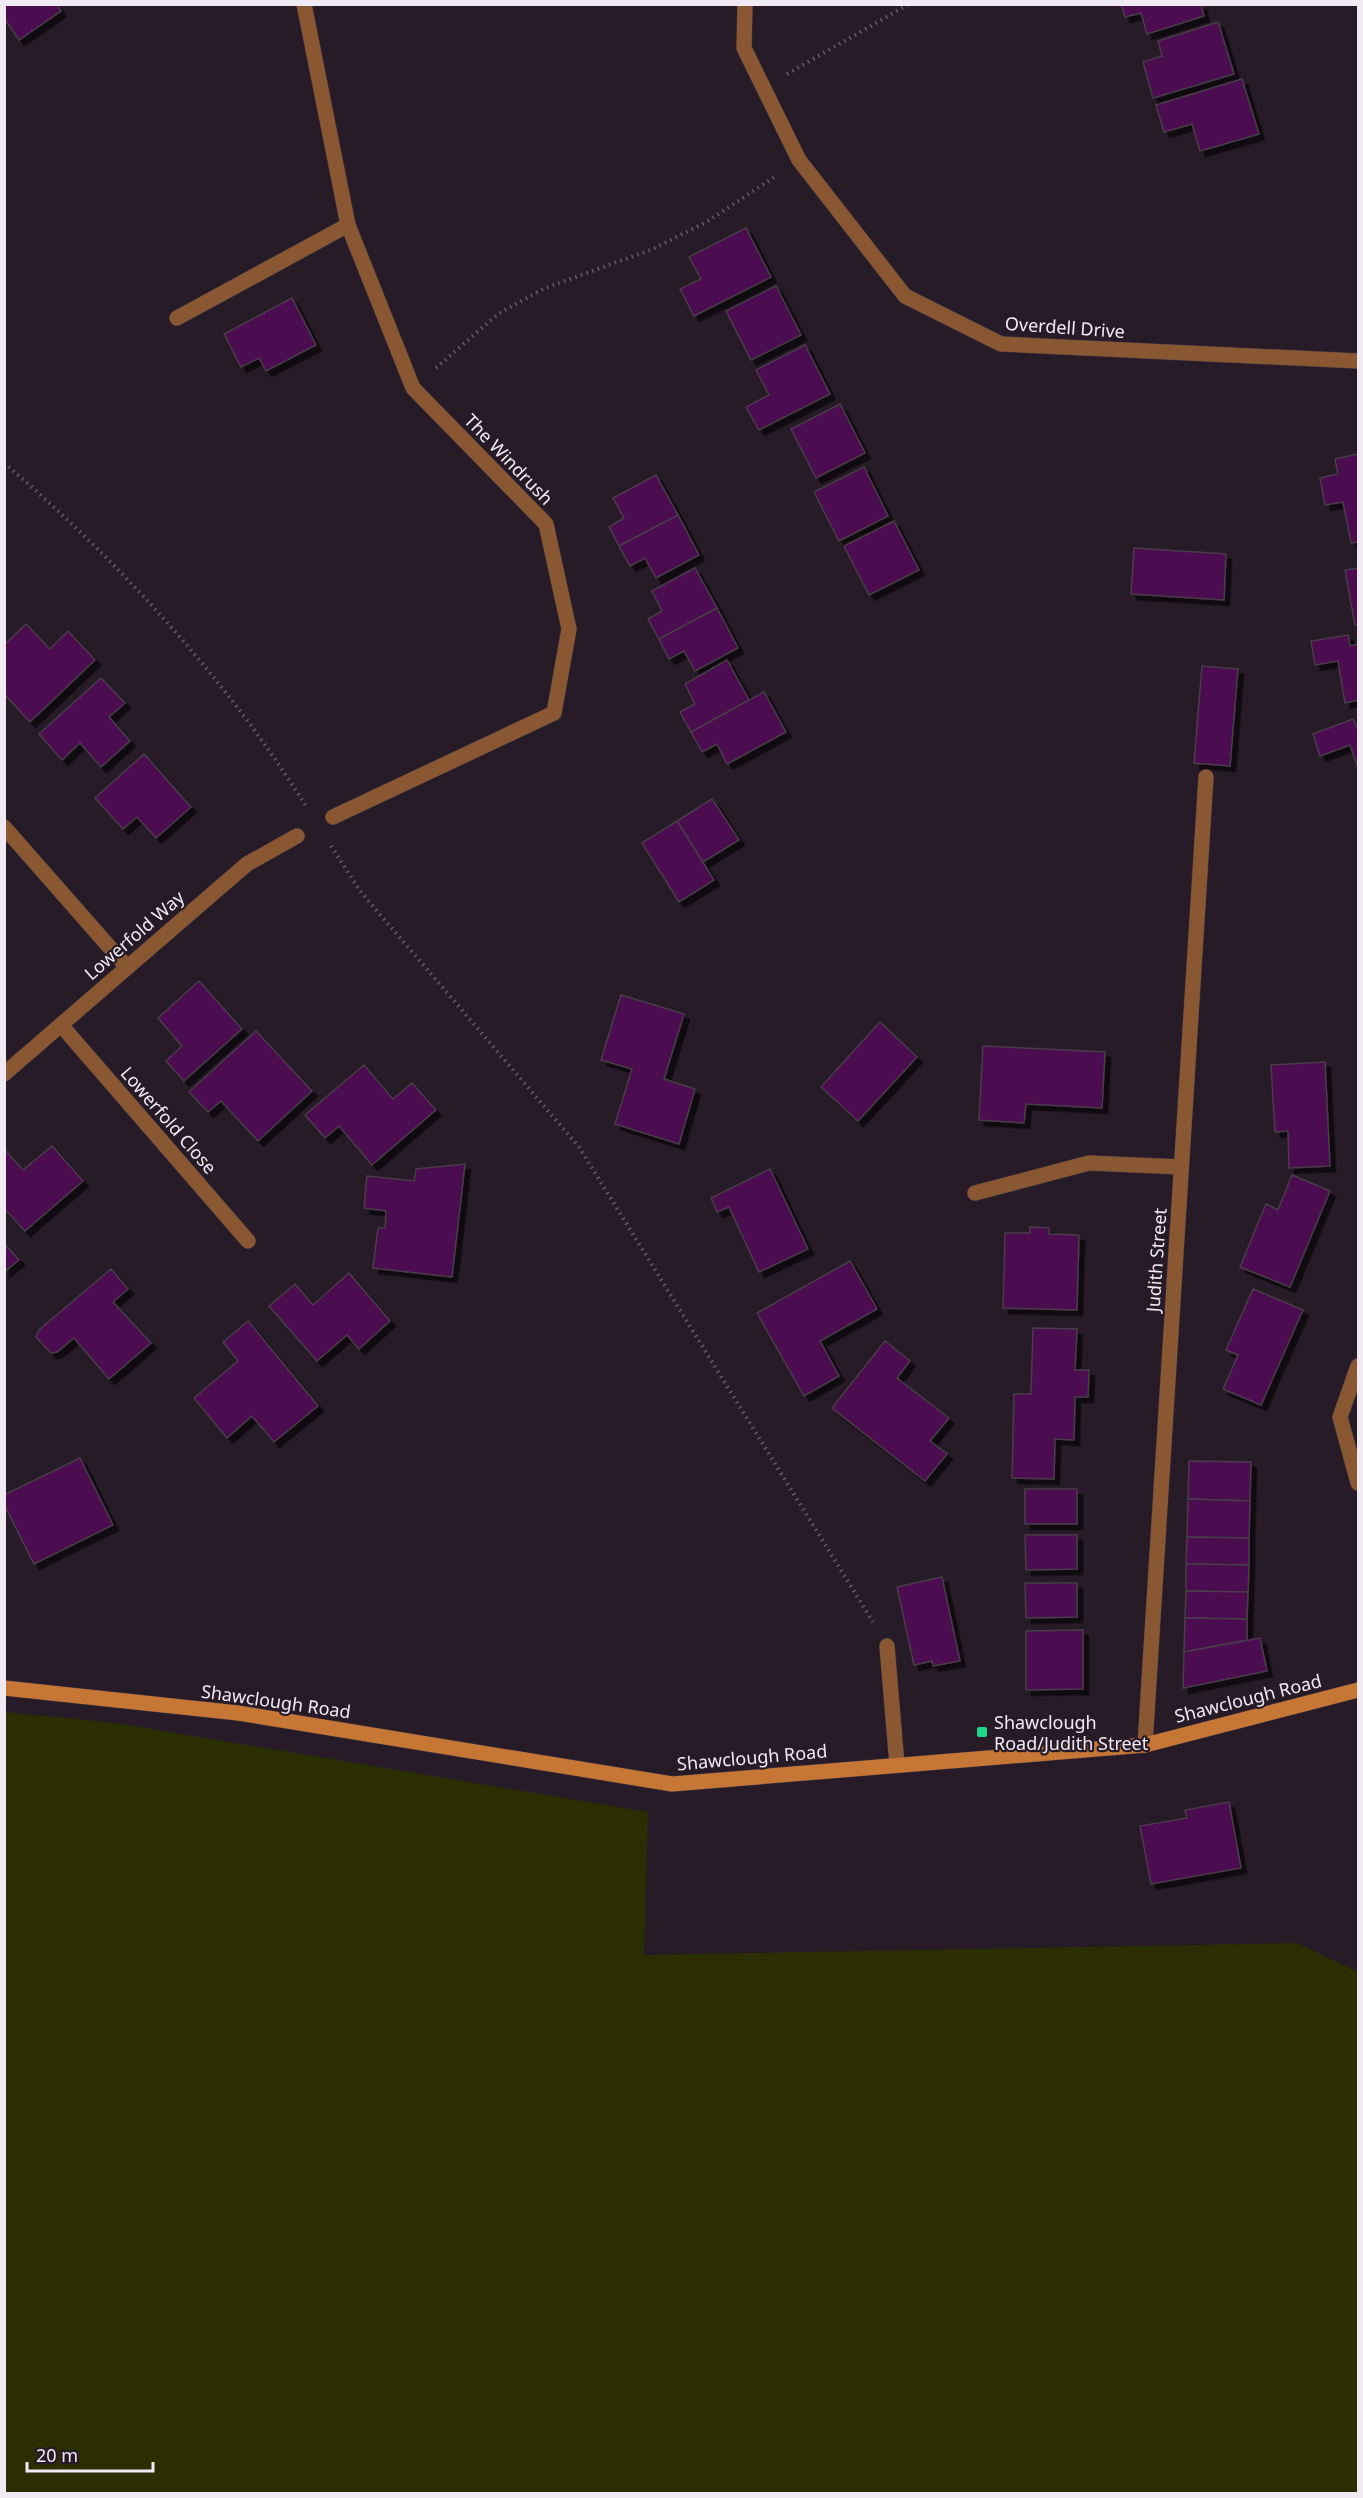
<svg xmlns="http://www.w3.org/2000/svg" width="1363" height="2498" font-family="'Noto Sans',sans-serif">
  <defs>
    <filter id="shadow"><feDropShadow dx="5.5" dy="5.5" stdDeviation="0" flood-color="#0009"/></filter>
  </defs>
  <rect width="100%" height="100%" fill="#271b27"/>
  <path fill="#2b2e00" d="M 5,1712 L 116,1723 L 648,1812 L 644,1955 L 1297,1943 L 1358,1972 L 1358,2493 L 5,2493 Z"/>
  <g fill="#4c0b50" stroke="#493c49" stroke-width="1.5" filter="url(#shadow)">
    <path d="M 4,4 L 56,4 L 61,11 L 19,40 L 4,18 Z"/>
    <path d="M 1121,4 L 1201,4 L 1204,16 L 1147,34 L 1141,13 L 1125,17 Z"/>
    <path d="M 1218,22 L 1234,74 L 1153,98 L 1143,62 L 1162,56 L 1158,41 Z"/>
    <path d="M 1242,79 L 1259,134 L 1200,151 L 1192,124 L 1164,132 L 1156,105 Z"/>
    <path d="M 746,228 L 771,277 L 694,316 L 680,289 L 701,279 L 689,257 Z"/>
    <path d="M 776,286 L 801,335 L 751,360 L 726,311 Z"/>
    <path d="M 292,298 L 316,345 L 266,371 L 259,358 L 241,367 L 224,334 Z"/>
    <path d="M 805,345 L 830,394 L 759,430 L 746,407 L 769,395 L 756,370 Z"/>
    <path d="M 840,404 L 865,453 L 816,478 L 791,429 Z"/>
    <path d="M 1358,454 L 1358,542 L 1351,543 L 1343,502 L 1325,505 L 1320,478 L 1338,474 L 1335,459 Z"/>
    <path d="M 864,467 L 888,516 L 839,541 L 814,492 Z"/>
    <path d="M 656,475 L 678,515 L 619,546 L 609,527 L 624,518 L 613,498 Z"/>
    <path d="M 678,515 L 699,555 L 656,578 L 645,558 L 630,566 L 619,546 Z"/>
    <path d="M 894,521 L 919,570 L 869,595 L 844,546 Z"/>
    <path d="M 1134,548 L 1226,554 L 1224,600 L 1131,594 Z"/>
    <path d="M 695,568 L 717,608 L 659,639 L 648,619 L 662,611 L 652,591 Z"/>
    <path d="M 1358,568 L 1358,625 L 1355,625 L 1345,570 Z"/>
    <path d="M 717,608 L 738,648 L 695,671 L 684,651 L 669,659 L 659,639 Z"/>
    <path d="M 26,624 L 50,649 L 68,631 L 95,660 L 30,722 L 4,694 L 4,645 Z"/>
    <path d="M 1348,635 L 1350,646 L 1358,644 L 1358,700 L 1345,703 L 1338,661 L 1315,665 L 1311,641 Z"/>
    <path d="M 727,660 L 749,700 L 691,732 L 680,712 L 695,704 L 685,684 Z"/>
    <path d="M 1202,666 L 1238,669 L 1230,766 L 1194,763 Z"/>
    <path d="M 101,678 L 125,703 L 109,717 L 130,741 L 101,767 L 80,743 L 62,760 L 39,734 Z"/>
    <path d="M 764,692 L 786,732 L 727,764 L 717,744 L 702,752 L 691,732 Z"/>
    <path d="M 1353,719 L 1358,730 L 1358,768 L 1350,745 L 1320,756 L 1313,734 Z"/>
    <path d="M 144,754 L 191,807 L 156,838 L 137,817 L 123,829 L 95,798 Z"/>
    <path d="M 712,799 L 739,840 L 703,862 L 677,821 Z"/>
    <path d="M 677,821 L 714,880 L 679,902 L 642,843 Z"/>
    <path d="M 199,981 L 242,1029 L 184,1081 L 166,1061 L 182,1046 L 158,1018 Z"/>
    <path d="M 621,995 L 684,1014 L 664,1079 L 695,1089 L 679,1144 L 615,1124 L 632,1069 L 601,1060 Z"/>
    <path d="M 880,1022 L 917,1057 L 858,1121 L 821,1087 Z"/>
    <path d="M 256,1031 L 312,1091 L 258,1141 L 221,1101 L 208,1112 L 189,1092 Z"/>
    <path d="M 983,1046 L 1105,1052 L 1102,1108 L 1026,1104 L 1024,1123 L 979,1120 Z"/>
    <path d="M 1325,1062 L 1330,1166 L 1289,1168 L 1288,1131 L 1275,1132 L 1271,1065 Z"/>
    <path d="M 364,1065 L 393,1099 L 412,1083 L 436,1110 L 372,1165 L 339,1126 L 325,1138 L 305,1115 Z"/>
    <path d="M 52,1146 L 83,1181 L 25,1231 L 4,1208 L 4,1149 L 23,1170 Z"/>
    <path d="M 465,1164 L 452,1277 L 373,1268 L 378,1228 L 385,1228 L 386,1211 L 364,1208 L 367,1176 L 414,1181 L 416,1169 Z"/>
    <path d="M 770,1169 L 808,1249 L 759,1272 L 729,1207 L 717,1212 L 711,1198 Z"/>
    <path d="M 1292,1175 L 1330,1191 L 1290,1287 L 1240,1267 L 1266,1204 L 1278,1210 Z"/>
    <path d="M 1030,1227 L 1049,1228 L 1049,1234 L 1079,1235 L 1077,1310 L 1003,1308 L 1005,1233 L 1030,1233 Z"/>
    <path d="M 4,1243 L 19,1260 L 4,1272 Z"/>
    <path d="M 850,1261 L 877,1309 L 820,1341 L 839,1376 L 804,1396 L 757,1313 Z"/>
    <path d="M 111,1269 L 128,1289 L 113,1302 L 151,1343 L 109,1379 L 74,1338 L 57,1352 L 51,1353 L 36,1337 L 39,1330 Z"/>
    <path d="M 349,1273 L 390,1321 L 359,1349 L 347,1335 L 317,1361 L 269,1306 L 295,1284 L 313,1305 Z"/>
    <path d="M 1253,1289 L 1303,1310 L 1261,1405 L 1223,1389 L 1238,1355 L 1226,1350 Z"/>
    <path d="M 248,1321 L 318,1406 L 274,1442 L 252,1416 L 227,1438 L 194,1398 L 238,1361 L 223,1342 Z"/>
    <path d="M 1033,1328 L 1077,1329 L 1075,1370 L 1089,1370 L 1088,1397 L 1075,1397 L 1074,1440 L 1055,1439 L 1054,1479 L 1012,1478 L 1014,1394 L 1031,1394 Z"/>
    <path d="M 885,1341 L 910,1361 L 897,1378 L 949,1418 L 930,1441 L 947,1454 L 925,1481 L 832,1408 Z"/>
    <path d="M 80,1458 L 113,1525 L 34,1564 L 4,1504 L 4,1495 Z"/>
    <path d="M 1189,1461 L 1251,1462 L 1250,1501 L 1188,1499 Z"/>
    <rect x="1025" y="1489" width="52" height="35"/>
    <path d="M 1188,1499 L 1250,1501 L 1249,1538 L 1187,1537 Z"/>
    <path d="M 1025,1535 L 1077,1535 L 1077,1569 L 1026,1570 Z"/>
    <path d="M 1187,1537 L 1249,1538 L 1249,1565 L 1186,1564 Z"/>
    <path d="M 1186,1564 L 1249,1565 L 1248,1592 L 1186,1591 Z"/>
    <path d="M 942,1577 L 960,1661 L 933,1666 L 932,1661 L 914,1665 L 897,1587 Z"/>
    <path d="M 1025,1583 L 1077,1583 L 1077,1617 L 1026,1618 Z"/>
    <path d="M 1186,1591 L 1248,1592 L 1247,1619 L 1185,1618 Z"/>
    <path d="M 1185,1618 L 1247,1619 L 1247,1640 L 1184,1652 Z"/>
    <path d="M 1083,1630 L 1083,1689 L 1026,1690 L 1026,1631 Z"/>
    <path d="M 1260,1638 L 1267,1671 L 1183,1688 L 1184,1652 Z"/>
    <path d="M 1229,1802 L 1241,1868 L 1151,1884 L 1140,1826 L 1187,1818 L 1185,1810 Z"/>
  </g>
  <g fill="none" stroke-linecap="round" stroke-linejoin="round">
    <defs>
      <path id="lane" d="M 887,1646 L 897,1765"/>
      <g id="street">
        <path d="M 304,4 L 348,225 L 413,388 L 546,524 L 569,629 L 554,713 L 333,817"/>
        <path d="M 745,4 L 744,48 L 799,160 L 905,296 L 1001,344 L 1358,361"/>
        <path d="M 177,318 L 348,225"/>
        <path d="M 4,827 L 127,967"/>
        <path d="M 61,1025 L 248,1241"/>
        <path d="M 4,1074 L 247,864 L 297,836"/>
        <path d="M 975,1193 L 1089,1163 L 1181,1167"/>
        <path d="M 1358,1366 L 1340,1417 L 1358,1483"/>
        <path d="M 1145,1745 L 1206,777"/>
      </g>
      <path id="secondary" d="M 4,1688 L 238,1713 L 672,1784 L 1145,1745 L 1358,1690"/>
    </defs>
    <use href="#lane" stroke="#433844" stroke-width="16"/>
    <use href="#street" stroke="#433844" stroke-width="16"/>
    <use href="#secondary" stroke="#433844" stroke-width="16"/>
    <g stroke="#655a65" stroke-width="4" stroke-dasharray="1.5 4.5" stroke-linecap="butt">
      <path d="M 787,74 L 909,4"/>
      <path d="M 436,368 L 498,314 L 543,289 L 653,249 L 708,221 L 776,176"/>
      <path d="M 4,463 C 118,560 226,679 306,806"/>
      <path d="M 331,846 L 360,891 L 579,1147 L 873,1622"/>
    </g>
    <use href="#lane" stroke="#895832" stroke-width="15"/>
    <use href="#street" stroke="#895832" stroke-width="15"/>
    <use href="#secondary" stroke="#c67735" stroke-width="15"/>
  </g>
  <rect fill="#1bd988" stroke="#271b27" stroke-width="2" x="976" y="1726" width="12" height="12" rx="3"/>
  <g text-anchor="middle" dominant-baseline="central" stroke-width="4.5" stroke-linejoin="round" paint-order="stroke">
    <g font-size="18" fill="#f2eaf3" stroke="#271b27">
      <text transform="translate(1065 327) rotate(4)">Overdell Drive</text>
      <text transform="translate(509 459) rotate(46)">The Windrush</text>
      <text transform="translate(134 935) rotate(-41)">Lowerfold Way</text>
      <text transform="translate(169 1120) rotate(49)">Lowerfold Close</text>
      <text transform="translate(1156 1260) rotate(-86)">Judith Street</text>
      <text transform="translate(1248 1698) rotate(-14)">Shawclough Road</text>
      <text transform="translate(276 1701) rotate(8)">Shawclough Road</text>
      <text transform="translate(752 1757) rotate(-5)">Shawclough Road</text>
    </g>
    <g font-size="18" fill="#f2eaf3" stroke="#271b27" text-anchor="start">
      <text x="994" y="1722">Shawclough<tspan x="994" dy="21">Road/Judith Street</tspan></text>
    </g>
  </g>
  <rect width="1363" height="2498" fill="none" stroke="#f2eaf3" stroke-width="12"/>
  <path d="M27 2462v9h126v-9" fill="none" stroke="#f2eaf3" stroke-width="3"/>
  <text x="36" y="2462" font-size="18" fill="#f2eaf3" stroke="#271b27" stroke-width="4.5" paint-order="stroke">20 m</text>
</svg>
